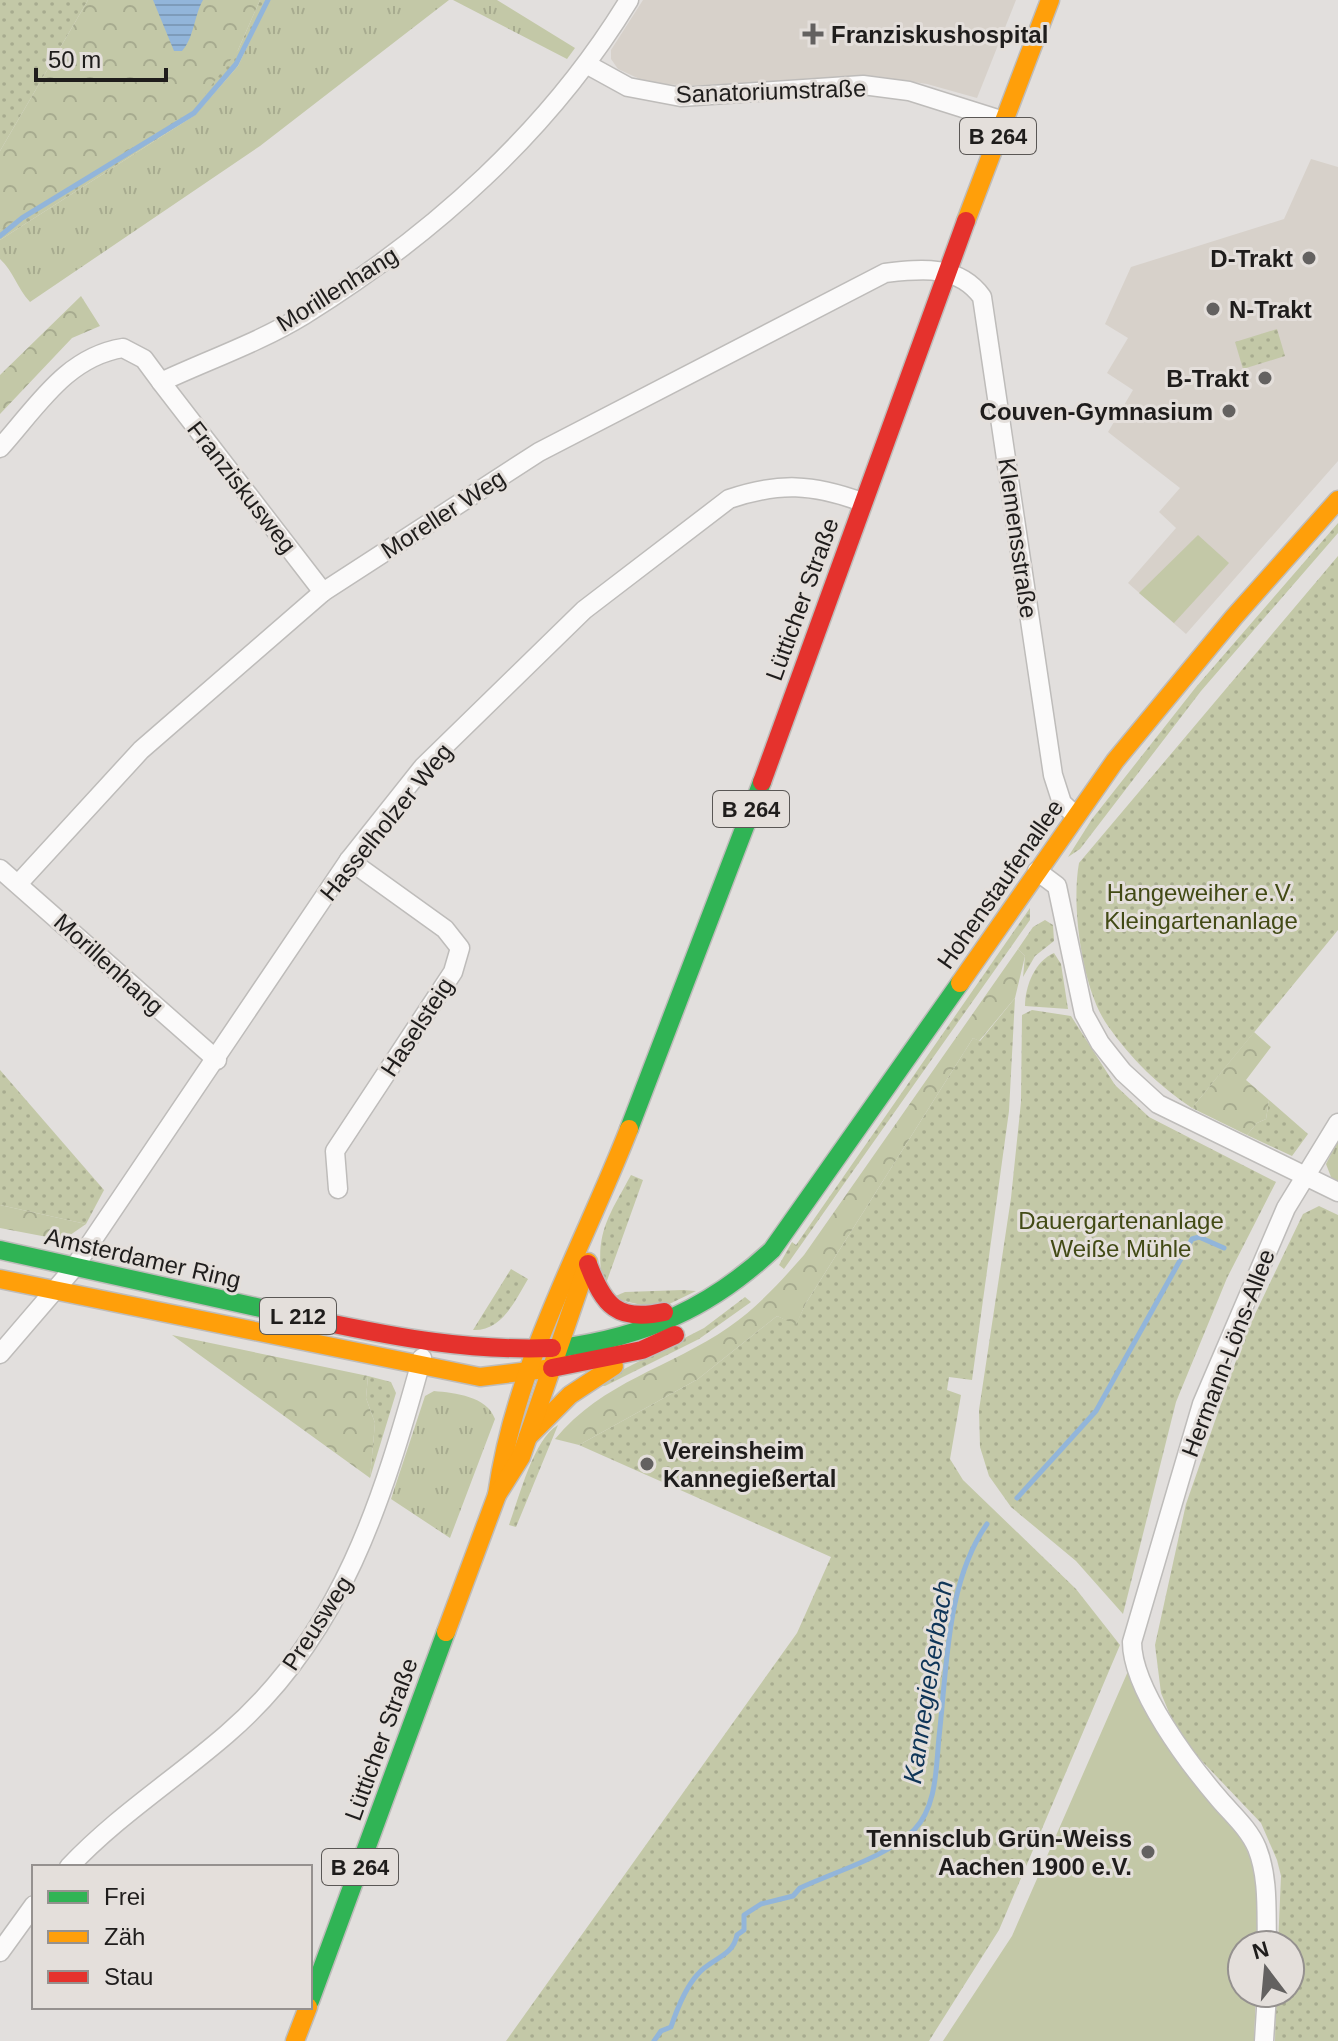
<svg xmlns="http://www.w3.org/2000/svg" width="1338" height="2041" font-family="Helvetica,sans-serif">
  <defs>
    <pattern id="grass-dots" width="8" height="8" patternUnits="userSpaceOnUse" patternTransform="scale(2)"><rect width="8" height="8" fill="#c3c8a7"/><path d="M2 2h.1M6 6h.1" fill="none" stroke="#a7ab8f" stroke-width="1.8" stroke-linecap="round"/></pattern>
    <pattern id="forest-crowns" width="20" height="18" patternUnits="userSpaceOnUse" patternTransform="scale(2)"><rect width="20" height="18" fill="#c3c8a7"/><path d="M2 6a3 3 0 1 1 6 0M12 15a3 3 0 1 1 6 0" fill="none" stroke="#a7ab8f"/></pattern>
    <pattern id="park-tufts" width="24" height="20" patternUnits="userSpaceOnUse" patternTransform="scale(2)"><rect width="24" height="20" fill="#c3c8a7"/><path d="M3 7l-1-3M5 7V3M7 7l1-3M15 17l-1-3M17 17v-4M19 17l1-3" fill="none" stroke="#a7ab8f"/></pattern>
    <pattern id="water-rules" width="6" height="5" patternUnits="userSpaceOnUse" patternTransform="scale(2)"><rect width="6" height="5" fill="#92b5da"/><path d="M0 2.5h6" fill="none" stroke="#7d9bba"/></pattern>
  </defs>
  <rect width="100%" height="100%" fill="#e2dfdd"/>
  <g fill="#d7d1ca">
    <path d="M 643,0 L 1016,0 L 977,98 L 927,84 L 874,76 L 688,86 L 646,82 L 618,69 L 611,59 L 611,50 Z"/>
    <path d="M 1311,159 L 1338,167 L 1338,461 L 1186,634 L 1128,583 L 1176,528 L 1159,512 L 1180,488 L 1108,432 L 1133,390 L 1107,373 L 1128,338 L 1105,324 L 1131,267 L 1284,219 Z"/>
  </g>
  <g fill="url(#grass-dots)">
    <path d="M 0,0 L 88,0 L 0,151 Z"/>
    <path d="M 260,0 L 269,0 L 238,66 L 195,115 L 0,240 L 0,230 L 4,225 L 238,50 Z"/>
    <path d="M 1277,329 L 1285,356 L 1243,369 L 1235,342 Z"/>
    <path d="M 1338,523 L 1338,533 L 1201,691 L 1080,849 L 1068,857 L 1092,819 L 1196,687 Z"/>
    <path d="M 1338,556 L 1338,930 L 1192,1108 C 1160,1087 1130,1058 1108,1026 C 1082,990 1071,906 1079,863 Z"/>
    <path d="M 1030,908 L 1030,920 L 784,1269 L 779,1265 L 792,1242 L 796,1245 Z"/>
    <path d="M 1045,920 L 1053,925 L 1054,941 L 1035,956 L 1023,977 L 1025,956 L 1018,949 L 1033,927 Z"/>
    <path d="M 1054,953 L 1061,964 L 1068,1009 L 1025,1006 C 1025,986 1035,961 1054,953 Z"/>
    <path d="M 1015,998 L 1009,1111 L 972,1380 L 949,1377 L 947,1390 L 961,1395 L 950,1459 L 963,1480 L 1076,1589 L 1120,1645 L 999,1930 L 929,2041 L 506,2041 L 797,1633 L 831,1557 L 579,1445 L 698,1379 L 777,1316 L 796,1324 L 806,1303 L 973,1038 L 980,1041 Z"/>
    <path d="M 1032,1010 L 1071,1016 L 1115,1085 L 1149,1117 L 1276,1182 L 1227,1278 L 1176,1402 L 1123,1614 L 1076,1561 L 1011,1507 L 989,1476 L 980,1447 L 979,1410 L 1011,1198 L 1021,1102 L 1022,1015 Z"/>
    <path d="M 0,1070 L 104,1190 L 86,1224 L 0,1205 Z"/>
    <path d="M 1269,1100 L 1308,1134 L 1292,1156 L 1247,1135 L 1257,1123 L 1266,1119 Z"/>
    <path d="M 631,1175 L 643,1180 L 604,1289 C 593,1236 607,1219 631,1175 Z"/>
    <path d="M 1319,1206 L 1338,1215 L 1338,2041 L 1275,2041 L 1276,1993 L 1290,1993 L 1290,1945 L 1278,1945 L 1281,1876 L 1277,1860 L 1261,1823 L 1179,1737 L 1161,1693 L 1155,1645 L 1186,1504 L 1245,1335 L 1303,1214 Z"/>
    <path d="M 511,1269 L 528,1279 C 515,1301 502,1331 473,1330 Z"/>
    <path d="M 683,1290 L 696,1291 L 659,1309 L 611,1298 L 625,1292 Z"/>
    <path d="M 745,1297 L 751,1302 L 699,1339 L 605,1386 L 593,1385 L 704,1328 Z"/>
    <path d="M 368,1376 L 391,1382 L 396,1393 L 370,1478 L 375,1423 L 366,1398 Z"/>
    <path d="M 558,1425 L 516,1527 L 509,1525 C 519,1498 534,1438 558,1425 Z"/>
  </g>
  <g fill="url(#forest-crowns)">
    <path d="M 88,0 L 260,0 L 238,50 L 193,110 L 0,230 L 0,151 Z"/>
    <path d="M 81,296 L 100,326 L 72,338 L 0,414 L 0,375 Z"/>
    <path d="M 1018,949 L 1025,956 L 1015,998 L 979,1041 L 973,1038 L 806,1303 L 796,1325 L 777,1316 L 698,1379 L 579,1445 L 555,1439 C 603,1381 670,1368 729,1327 C 758,1307 781,1281 804,1255 Z"/>
    <path d="M 1254,1032 L 1271,1047 L 1246,1080 L 1269,1100 L 1266,1119 L 1257,1123 L 1247,1135 L 1192,1108 Z"/>
    <path d="M 0,1205 L 86,1224 L 63,1240 L 0,1228 Z"/>
    <path d="M 172,1335 L 368,1376 L 366,1398 L 375,1423 L 370,1478 Z"/>
  </g>
  <g fill="url(#park-tufts)">
    <path d="M 269,0 L 449,0 L 260,146 L 30,302 C 17,288 14,272 0,259 L 0,240 L 195,115 L 238,66 Z"/>
    <path d="M 453,0 L 497,0 L 575,48 L 567,59 Z"/>
    <path d="M 1338,1140 L 1338,1182 L 1331,1177 L 1326,1164 Z"/>
    <path d="M 434,1391 C 455,1393 487,1396 495,1419 L 450,1538 L 391,1499 L 425,1396 Z"/>
  </g>
  <g fill="#c3c8a7">
    <path d="M 1198,535 L 1229,563 L 1174,623 L 1139,593 Z"/>
    <path d="M 1129,1669 L 1238,1828 L 1257,1876 L 1257,1945 L 1242,1945 L 1242,1993 L 1256,1993 L 1254,2041 L 943,2041 L 1012,1936 Z"/>
  </g>
  <path fill="url(#water-rules)" d="M 153,0 L 203,0 C 194,16 194,38 182,51 L 174,51 Z"/>
  <g fill="none" stroke-linecap="round" stroke-linejoin="round">
    <g stroke="#92b5da" stroke-width="5">
      <path d="M 0,236 L 22,218 L 194,113 L 236,64 L 268,0"/>
      <path d="M 1017,1498 L 1096,1411 L 1192,1239 L 1199,1237 L 1224,1248"/>
      <path d="M 654,2041 L 661,2031 L 671,2027 C 677,2009 685,1988 698,1974 C 710,1959 733,1957 737,1935 L 744,1930 L 744,1915 L 761,1904 L 793,1896 L 800,1888 C 836,1871 885,1858 914,1830 C 937,1807 936,1767 939,1737 C 947,1669 946,1582 987,1524"/>
    </g>
    <defs>
      <g id="street">
        <path d="M 588,65 L 628,87 L 681,97 L 863,85 L 909,91 L 1004,121"/>
        <path d="M 161,382 L 323,592"/>
        <path d="M 0,448 C 37,407 66,357 123,348 L 144,359 L 161,382 C 208,360 260,342 304,315 C 433,235 550,130 629,0"/>
        <path d="M 0,869 L 217,1060"/>
        <path d="M 1037,871 L 1057,886 L 1084,1014 L 1100,1043 L 1123,1072 L 1158,1104 L 1338,1192"/>
        <path d="M 18,884 L 141,750 L 323,592 L 539,452 L 885,273 C 920,269 958,264 982,297 L 1053,775 L 1062,803 L 1076,816"/>
        <path d="M 338,1189 L 335,1151 L 453,972 L 460,948 L 445,929 L 349,860"/>
        <path d="M 0,1354 L 73,1269 L 349,860 L 423,767 L 584,610 L 729,499 C 779,482 813,484 862,502"/>
        <path d="M 69,1867 C 117,1816 174,1780 227,1734 C 342,1635 383,1499 422,1358"/>
        <path d="M 1267,1945 C 1266,1913 1269,1878 1257,1848 C 1249,1829 1233,1815 1220,1800 C 1189,1764 1132,1689 1132,1642 L 1202,1404 L 1286,1208 L 1338,1123"/>
        <path d="M 0,1952 L 34,1905"/>
        <path d="M 1264,2041 L 1267,1993"/>
      </g>
      <g id="fast">
        <path d="M 629,1129 L 762,782"/>
        <path d="M 0,1250 L 319,1321"/>
        <path d="M 560,1348 C 644,1337 710,1308 772,1250 L 960,983"/>
        <path d="M 310,2001 L 446,1632"/>
      </g>
      <g id="slow">
        <path d="M 966,221 L 1050,0"/>
        <path d="M 960,983 L 1115,761 L 1234,617 L 1338,500"/>
        <path d="M 0,1279 L 480,1377 L 545,1369"/>
        <path d="M 528,1437 L 570,1395 L 614,1366"/>
        <path d="M 497,1495 C 515,1365 582,1249 629,1129"/>
        <path d="M 446,1632 L 497,1495 L 521,1457 L 588,1262"/>
        <path d="M 295,2041 L 308,2007"/>
      </g>
      <g id="jam">
        <path d="M 762,782 L 966,221"/>
        <path d="M 588,1264 C 604,1306 617,1322 664,1312"/>
        <path d="M 319,1321 C 400,1338 469,1351 552,1348"/>
        <path d="M 552,1368 L 642,1350 L 675,1335"/>
      </g>
    </defs>
    <use href="#street" stroke="#bebcba" stroke-width="21"/>
    <use href="#fast" stroke="#bebcba" stroke-width="21"/>
    <use href="#slow" stroke="#bebcba" stroke-width="21"/>
    <use href="#jam" stroke="#bebcba" stroke-width="21"/>
    <use href="#street" stroke="#fbfafa" stroke-width="18"/>
    <use href="#fast" stroke="#30b455" stroke-width="18"/>
    <use href="#slow" stroke="#ff9f0a" stroke-width="18"/>
    <use href="#jam" stroke="#e5322d" stroke-width="18"/>
  </g>
  <g fill="#636160" stroke="#e4dfdb" stroke-width="3">
    <path d="M809 22h8v8h8v8h-8v8h-8v-8h-8v-8h8z"/>
    <circle cx="1309" cy="258" r="8"/>
    <circle cx="1213" cy="309" r="8"/>
    <circle cx="1265" cy="378" r="8"/>
    <circle cx="1229" cy="411" r="8"/>
    <circle cx="647" cy="1464" r="8"/>
    <circle cx="1148" cy="1852" r="8"/>
  </g>
  <g text-anchor="middle" dominant-baseline="central" stroke-width="6" stroke-linejoin="round" paint-order="stroke">
    <g fill="#e4dfdb" stroke="#5a5755" stroke-width="2">
      <rect x="960" y="118" width="76" height="36" rx="6"/>
      <rect x="713" y="791" width="76" height="36" rx="6"/>
      <rect x="260" y="1298" width="76" height="36" rx="6"/>
      <rect x="322" y="1849" width="76" height="36" rx="6"/>
    </g>
    <g font-size="22" font-weight="bold" fill="#1f1d1c">
      <text x="998" y="136">B 264</text>
      <text x="751" y="809">B 264</text>
      <text x="298" y="1316">L 212</text>
      <text x="360" y="1867">B 264</text>
    </g>
    <g font-size="24" font-weight="bold" fill="#1f1d1c" stroke="#e4dfdb" text-anchor="end">
      <text x="831" y="34" text-anchor="start">Franziskushospital</text>
      <text x="1293" y="258">D-Trakt</text>
      <text x="1229" y="309" text-anchor="start">N-Trakt</text>
      <text x="1249" y="378">B-Trakt</text>
      <text x="1213" y="411">Couven-Gymnasium</text>
      <text x="663" y="1450" text-anchor="start">Vereinsheim<tspan x="663" dy="28">Kannegießertal</tspan></text>
      <text x="1132" y="1838">Tennisclub Grün-Weiss<tspan x="1132" dy="28">Aachen 1900 e.V.</tspan></text>
    </g>
    <g font-size="24" fill="#1f1d1c" stroke="#e4dfdb">
      <text transform="translate(771 91) rotate(-2)">Sanatoriumstraße</text>
      <text transform="translate(337 289) rotate(-32)">Morillenhang</text>
      <text transform="translate(242 487) rotate(52)">Franziskusweg</text>
      <text transform="translate(443 514) rotate(-33)">Moreller Weg</text>
      <text transform="translate(1018 538) rotate(82)">Klemensstraße</text>
      <text transform="translate(802 599) rotate(-70)">Lütticher Straße</text>
      <text transform="translate(386 822) rotate(-51)">Hasselholzer Weg</text>
      <text transform="translate(1000 884) rotate(-55)">Hohenstaufenallee</text>
      <text transform="translate(109 964) rotate(42)">Morillenhang</text>
      <text transform="translate(417 1027) rotate(-57)">Haselsteig</text>
      <text transform="translate(143 1258) rotate(13)">Amsterdamer Ring</text>
      <text transform="translate(1228 1353) rotate(-69)">Hermann-Löns-Allee</text>
      <text transform="translate(317 1623) rotate(-57)">Preusweg</text>
      <text transform="translate(381 1739) rotate(-70)">Lütticher Straße</text>
    </g>
    <g font-size="24" fill="#424a15" stroke="#e4dfdb">
      <text x="1201" y="892">Hangeweiher e.V.<tspan x="1201" dy="28">Kleingartenanlage</tspan></text>
      <text x="1121" y="1220">Dauergartenanlage<tspan x="1121" dy="28">Weiße Mühle</tspan></text>
    </g>
    <g font-size="26" font-style="italic" fill="#0f3558" stroke="#e4dfdb">
      <text transform="translate(928 1682) rotate(-81)">Kannegießerbach</text>
    </g>
  </g>
  <rect x="32" y="1865" width="280" height="144" fill="#e4dfdb" stroke="#95918f" stroke-width="2"/>
  <rect x="48" y="1891" width="40" height="12" fill="#30b455" stroke="#95918f" stroke-width="2"/>
  <text x="104" y="1905" font-size="24" fill="#1f1d1c">Frei</text>
  <rect x="48" y="1931" width="40" height="12" fill="#ff9f0a" stroke="#95918f" stroke-width="2"/>
  <text x="104" y="1945" font-size="24" fill="#1f1d1c">Zäh</text>
  <rect x="48" y="1971" width="40" height="12" fill="#e5322d" stroke="#95918f" stroke-width="2"/>
  <text x="104" y="1985" font-size="24" fill="#1f1d1c">Stau</text>
  <g transform="translate(1266 1969) rotate(344)"><circle r="38" fill="#e4dfdb" stroke="#95918f" stroke-width="2"/>
  <path d="M0-6L14 30L0 20L-14 30Z" fill="#636160"/>
  <text y="-12" font-size="22" font-weight="bold" text-anchor="middle" fill="#1f1d1c">N</text>
  </g>
  <path d="M36 68v12h130v-12" fill="none" stroke="#1f1d1c" stroke-width="4"/>
  <text x="48" y="68" font-size="24" fill="#1f1d1c" stroke="#e4dfdb" stroke-width="6" paint-order="stroke">50 m</text>
</svg>
